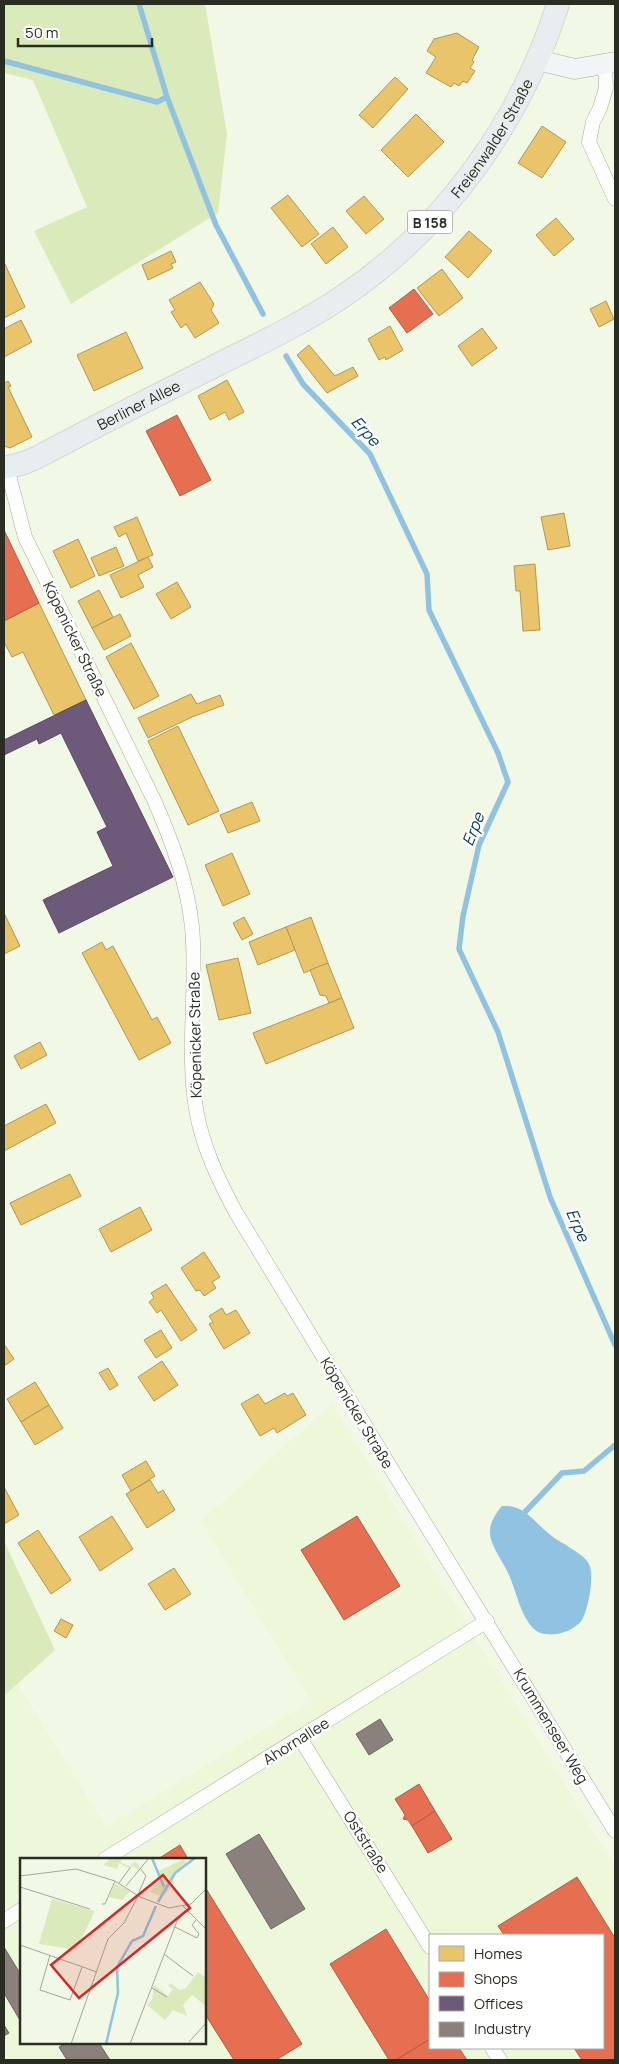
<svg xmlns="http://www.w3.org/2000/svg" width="619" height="2064" font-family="Manrope,sans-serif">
  <rect width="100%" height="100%" fill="#f2f8e6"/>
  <path fill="#edf7d9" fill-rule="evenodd" d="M 332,1404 L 615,1867 L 615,2060 L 4,2060 L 4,1696 L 17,1683 L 106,1827 L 311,1701 L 201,1521 ZM 21,1859 L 205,1859 L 205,2043 L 21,2043 ZM 430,1935 L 603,1935 L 603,2048 L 430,2048 Z"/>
  <g fill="#dbeabb">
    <path d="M 4,4 L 205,4 L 227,134 L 218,213 L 71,304 L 34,231 L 87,207 L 33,80 L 4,73 Z"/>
    <path d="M 4,1541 L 55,1650 L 4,1696 Z"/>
  </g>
  <path fill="#90c2e2" d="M 502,1506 C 524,1505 531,1519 547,1532 C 552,1537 559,1541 566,1545 C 573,1550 585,1556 589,1564 C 595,1576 588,1609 582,1620 C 573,1633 546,1640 534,1629 C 518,1613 516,1586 505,1567 C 491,1542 481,1531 502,1506 Z"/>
  <g fill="#e9c46a" stroke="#b09754">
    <path d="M 457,33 L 479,47 L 472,60 L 474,62 L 470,68 L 475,71 L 467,83 L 463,81 L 459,86 L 454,83 L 451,87 L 426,73 L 436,57 L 427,51 L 434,39 Z"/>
    <path d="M 395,77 L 408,89 L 373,128 L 359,115 Z"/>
    <path d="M 416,114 L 444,142 L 408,177 L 381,150 Z"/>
    <path d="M 542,126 L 566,142 L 542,178 L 518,163 Z"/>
    <path d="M 288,195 L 319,234 L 302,247 L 271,208 Z"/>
    <path d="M 364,196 L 384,219 L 366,234 L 346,211 Z"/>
    <path d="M 556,218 L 574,239 L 554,256 L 536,235 Z"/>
    <path d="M 333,227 L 348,247 L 326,264 L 311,244 Z"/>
    <path d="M 469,231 L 492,251 L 468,278 L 445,257 Z"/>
    <path d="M 171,251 L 176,262 L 171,264 L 173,268 L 148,280 L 142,265 Z"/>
    <path d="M 4,262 L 25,307 L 4,318 Z"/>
    <path d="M 442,269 L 463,298 L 439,316 L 417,288 Z"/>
    <path d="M 200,282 L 214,304 L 211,310 L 219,323 L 195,338 L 186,324 L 181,328 L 171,312 L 175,310 L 169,300 Z"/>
    <path d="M 606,301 L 614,319 L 599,327 L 590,309 Z"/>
    <path d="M 21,320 L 32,342 L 4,357 L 4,329 Z"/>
    <path d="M 390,326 L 403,350 L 386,360 L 385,357 L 379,360 L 368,339 Z"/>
    <path d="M 482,328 L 497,348 L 472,366 L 458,346 Z"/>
    <path d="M 126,332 L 143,368 L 94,391 L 77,355 Z"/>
    <path d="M 309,345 L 335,376 L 353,367 L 358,376 L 327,393 L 297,355 Z"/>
    <path d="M 4,380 L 5,383 L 8,381 L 11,386 L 8,387 L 32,437 L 10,448 L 4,446 Z"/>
    <path d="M 227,380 L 244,412 L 229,420 L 225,412 L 210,420 L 198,396 Z"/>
    <path d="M 564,513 L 570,546 L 548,550 L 541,517 Z"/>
    <path d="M 137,517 L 153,555 L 138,561 L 126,533 L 119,537 L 114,527 Z"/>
    <path d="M 78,539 L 95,576 L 71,588 L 53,551 Z"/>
    <path d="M 116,547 L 124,566 L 99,576 L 91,558 Z"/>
    <path d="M 148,557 L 153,567 L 138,575 L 144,587 L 121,598 L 110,575 Z"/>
    <path d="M 535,564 L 540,630 L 523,631 L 520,591 L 516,591 L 514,566 Z"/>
    <path d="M 177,582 L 191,607 L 171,619 L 156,594 Z"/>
    <path d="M 99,590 L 113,617 L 92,628 L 78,601 Z"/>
    <path d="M 39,603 L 86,700 L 54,715 L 23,652 L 12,657 L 4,642 L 4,621 Z"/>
    <path d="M 120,614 L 131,636 L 104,650 L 92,628 Z"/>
    <path d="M 131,643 L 159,696 L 134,709 L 106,657 Z"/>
    <path d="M 191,694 L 197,704 L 220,695 L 224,705 L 192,717 L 148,738 L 138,718 Z"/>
    <path d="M 178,726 L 219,811 L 188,825 L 148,741 Z"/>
    <path d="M 252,802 L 260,821 L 228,833 L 220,815 Z"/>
    <path d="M 232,853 L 250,894 L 223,906 L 205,865 Z"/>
    <path d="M 4,913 L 20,946 L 4,954 Z"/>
    <path d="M 244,917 L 253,934 L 242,940 L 233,923 Z"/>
    <path d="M 311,917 L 328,963 L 304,973 L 286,927 Z"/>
    <path d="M 286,927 L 295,950 L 258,965 L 249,942 Z"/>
    <path d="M 102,942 L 106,950 L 113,946 L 152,1020 L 157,1017 L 171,1043 L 139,1060 L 82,953 Z"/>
    <path d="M 238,958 L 251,1013 L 219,1020 L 206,965 Z"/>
    <path d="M 328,963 L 342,998 L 329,1003 L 326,996 L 320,995 L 310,970 Z"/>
    <path d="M 342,998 L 354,1028 L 266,1064 L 253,1033 Z"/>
    <path d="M 40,1042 L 47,1055 L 21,1069 L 14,1056 Z"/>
    <path d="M 46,1104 L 56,1123 L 4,1151 L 4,1126 Z"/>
    <path d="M 70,1174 L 81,1196 L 21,1225 L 10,1203 Z"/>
    <path d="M 140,1207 L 152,1230 L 111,1252 L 99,1229 Z"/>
    <path d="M 204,1252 L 220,1277 L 212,1282 L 216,1288 L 204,1296 L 200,1290 L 196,1291 L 181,1268 Z"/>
    <path d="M 166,1284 L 197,1330 L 181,1341 L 161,1310 L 157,1313 L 149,1302 L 154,1298 L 151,1293 Z"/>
    <path d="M 222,1308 L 226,1315 L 236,1310 L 250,1333 L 224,1349 L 209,1324 L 213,1322 L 209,1316 Z"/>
    <path d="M 161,1330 L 172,1348 L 156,1358 L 144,1340 Z"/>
    <path d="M 4,1344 L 14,1359 L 4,1366 Z"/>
    <path d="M 162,1361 L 178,1385 L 154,1401 L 138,1377 Z"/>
    <path d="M 108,1368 L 118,1385 L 110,1390 L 99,1373 Z"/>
    <path d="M 35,1382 L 49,1405 L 21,1422 L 7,1399 Z"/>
    <path d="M 285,1393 L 287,1396 L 293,1393 L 306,1415 L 277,1433 L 274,1428 L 260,1436 L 241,1404 L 258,1394 L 265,1404 Z"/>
    <path d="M 49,1405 L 63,1428 L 35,1445 L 21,1422 Z"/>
    <path d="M 146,1461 L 155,1476 L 131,1491 L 122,1475 Z"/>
    <path d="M 150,1480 L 158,1493 L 163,1490 L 175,1510 L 147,1528 L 126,1494 Z"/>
    <path d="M 4,1487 L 19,1515 L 4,1524 Z"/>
    <path d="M 112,1516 L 133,1549 L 100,1571 L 79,1537 Z"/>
    <path d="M 38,1530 L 71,1580 L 51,1594 L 18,1543 Z"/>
    <path d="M 174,1568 L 191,1594 L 165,1610 L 148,1584 Z"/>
    <path d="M 61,1619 L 73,1625 L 66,1638 L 54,1631 Z"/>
  </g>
  <g fill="#e76f51" stroke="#ae5c43">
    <path d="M 414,289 L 433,314 L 407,333 L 389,308 Z"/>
    <path d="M 177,415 L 211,480 L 180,496 L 146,431 Z"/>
    <path d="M 4,530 L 39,603 L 4,621 Z"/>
    <path d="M 357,1516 L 400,1586 L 344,1620 L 301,1550 Z"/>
    <path d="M 419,1784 L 435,1811 L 412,1826 L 408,1820 L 403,1819 L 405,1815 L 395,1799 Z"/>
    <path d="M 435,1811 L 452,1839 L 428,1853 L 412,1826 Z"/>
    <path d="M 180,1845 L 188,1859 L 158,1859 Z"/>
    <path d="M 577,1877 L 615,1938 L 615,2060 L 582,2060 L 574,2048 L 603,2048 L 603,1935 L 504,1935 L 498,1926 Z"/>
    <path d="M 205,1887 L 302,2044 L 276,2060 L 234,2060 L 205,2014 Z"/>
    <path d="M 386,1929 L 430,2001 L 430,2039 L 396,2060 L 389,2060 L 330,1964 Z"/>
    <path d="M 430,2039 L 430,2048 L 459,2048 L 467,2060 L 396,2060 Z"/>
  </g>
  <path fill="#6d597a" stroke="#594c60" d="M 86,700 L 173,877 L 59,933 L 43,900 L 113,866 L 97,832 L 107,827 L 61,733 L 39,744 L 37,739 L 4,755 L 4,740 Z"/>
  <g fill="#8a817c" stroke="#6d6861">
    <path d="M 380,1719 L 393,1740 L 369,1755 L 356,1734 Z"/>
    <path d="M 259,1834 L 305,1909 L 271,1929 L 226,1854 Z"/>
    <path d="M 4,1947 L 21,1975 L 21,2022 L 4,1993 Z"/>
    <path d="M 4,2025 L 9,2033 L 4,2036 Z"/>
    <path d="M 66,2043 L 99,2043 L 110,2060 L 67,2060 L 59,2047 Z"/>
  </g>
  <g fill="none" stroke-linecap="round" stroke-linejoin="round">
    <g stroke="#90c2e2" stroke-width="5.5">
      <path d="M 139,4 L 167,97 L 216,225 L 263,314"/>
      <path d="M 4,61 L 157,102 L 167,97"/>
      <path d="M 286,356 L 303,384 L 370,454 L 427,574 L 429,610 L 498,753 L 508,782 L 479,845 L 463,916 L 459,949 L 498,1032 L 550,1197 L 615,1345"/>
      <path d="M 525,1512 L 562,1473 L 584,1471 L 615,1445"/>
    </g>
    <defs>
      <g id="street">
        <path d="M 605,64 L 606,88 L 600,108 L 593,122 L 589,142 L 615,199"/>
        <path d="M 7,468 L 25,537 L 154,800 C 172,841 187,881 192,927 C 198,987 186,1049 196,1109 C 202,1145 218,1179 235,1211 L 392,1470 L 615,1831"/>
        <path d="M 300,1738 L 430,1947"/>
        <path d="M 105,1859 L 487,1621"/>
        <path d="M 4,1921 L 21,1910"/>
        <path d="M 492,2048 L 500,2060"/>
      </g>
      <path id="secondary" d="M 537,60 L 575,69 L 615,62"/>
      <g id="primary">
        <path id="s1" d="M 4,468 L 24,463 L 38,457 C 98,425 159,394 219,364 C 261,343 303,323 342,297 C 445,228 521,121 558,4"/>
      </g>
    </defs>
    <use href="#street" stroke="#a7ac9e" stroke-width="15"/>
    <use href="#secondary" stroke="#a7ac9e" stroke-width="21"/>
    <use href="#primary" stroke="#d4d7ce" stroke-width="24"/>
    <use href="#street" stroke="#fdfefb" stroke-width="14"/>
    <use href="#secondary" stroke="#f2f5f5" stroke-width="20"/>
    <use href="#primary" stroke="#e8eeef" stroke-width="22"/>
  </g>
  <g text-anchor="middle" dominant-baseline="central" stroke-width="5" stroke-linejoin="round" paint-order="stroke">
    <rect fill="#fff" stroke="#6a6d64" stroke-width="1" x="407.5" y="210.5" width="45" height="23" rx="4"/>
    <g font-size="14" font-weight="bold" fill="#2a2e22">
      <text x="430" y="222">B 158</text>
    </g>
    <g font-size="15" fill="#2a2e22" stroke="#fff">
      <text stroke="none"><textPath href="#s1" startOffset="600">Freienwalder Straße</textPath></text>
      <text stroke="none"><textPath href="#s1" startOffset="149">Berliner Allee</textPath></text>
      <text transform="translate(75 639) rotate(64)">Köpenicker Straße</text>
      <text transform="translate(195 1035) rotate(-91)">Köpenicker Straße</text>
      <text transform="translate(357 1413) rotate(59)">Köpenicker Straße</text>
      <text transform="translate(551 1726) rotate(59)">Krummenseer Weg</text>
      <text transform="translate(296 1741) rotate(-32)">Ahornallee</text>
      <text transform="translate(366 1842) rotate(58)">Oststraße</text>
    </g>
    <g font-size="16" font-style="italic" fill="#043d60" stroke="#fff">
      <text transform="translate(366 431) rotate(48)">Erpe</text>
      <text transform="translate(473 829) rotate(-68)">Erpe</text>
      <text transform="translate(578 1225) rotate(66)">Erpe</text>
    </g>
  </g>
  <g transform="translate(20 1858)">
    <rect width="186" height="186" fill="#f2f8e6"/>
    <path d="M 91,0 L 101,0 L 101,5 L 110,8 L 115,3 L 120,9 L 118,12 L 113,8 L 110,11 L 99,5 L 97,11 L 83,7 ZM 164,1 L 167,7 L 158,14 L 152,21 L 155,24 L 146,35 L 141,38 L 130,34 L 140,22 L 137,14 ZM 95,25 L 110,33 L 102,42 L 89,39 ZM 32,41 L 75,53 L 56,92 L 19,86 ZM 178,114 L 186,120 L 186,148 L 172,137 L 163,147 L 167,158 L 153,152 L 145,162 L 127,147 L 132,142 L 134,127 L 148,138 L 153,131 L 148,128 L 151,125 L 159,132 L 165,131 Z" fill="#dbeabb"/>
    <path fill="none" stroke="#90c2e2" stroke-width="2.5" d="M 132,0 L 144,29M 138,44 L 155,15 L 175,0M 86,186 L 98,135 L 97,109 L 112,83 L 123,78 L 136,48"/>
    <path fill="none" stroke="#a2a798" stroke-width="1" d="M 0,18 L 56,11 L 95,23 L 120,39 L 149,50 L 171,46 L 187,30M 99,25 L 110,10M 106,28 L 129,0M 0,29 L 70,51M 119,34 L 126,18 L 120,10M 82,46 L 85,46 L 95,23M 163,48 L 187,72M 155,69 L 177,80 L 179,76 L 172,67 L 176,62M 0,87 L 77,114M 144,96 L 173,118M 30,97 L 20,132 L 50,142 L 62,109M 132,130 L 147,139M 169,184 L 187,164M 51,186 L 88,81 L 104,65 L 118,38M 110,186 L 157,63 L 166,52"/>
    <path fill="#d62828" fill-opacity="0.15" stroke="#d62828" stroke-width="2.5" d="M 143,17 L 170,50 L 59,140 L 31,107 Z"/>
    <rect width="186" height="186" fill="none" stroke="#2a2e22" stroke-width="2.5"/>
  </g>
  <rect width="619" height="2064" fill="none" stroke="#2a2e22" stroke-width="10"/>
  <rect x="429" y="1934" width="175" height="115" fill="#ffffff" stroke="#aaaba7"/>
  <rect x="439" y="1946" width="25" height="15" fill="#e9c46a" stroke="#aaaba7"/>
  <text x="474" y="1959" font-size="15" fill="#2a2e22">Homes</text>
  <rect x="439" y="1972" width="25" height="15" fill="#e76f51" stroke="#aaaba7"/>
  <text x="474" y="1984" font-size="15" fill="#2a2e22">Shops</text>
  <rect x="439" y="1996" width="25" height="15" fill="#6d597a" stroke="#aaaba7"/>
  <text x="474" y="2009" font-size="15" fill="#2a2e22">Offices</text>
  <rect x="439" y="2022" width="25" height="15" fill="#8a817c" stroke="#aaaba7"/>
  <text x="474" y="2034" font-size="15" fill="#2a2e22">Industry</text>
  <path d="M18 38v8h134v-8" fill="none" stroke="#2a2e22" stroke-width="2.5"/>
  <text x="25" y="38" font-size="15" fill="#2a2e22" stroke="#ffffff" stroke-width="4" paint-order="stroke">50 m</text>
</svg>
